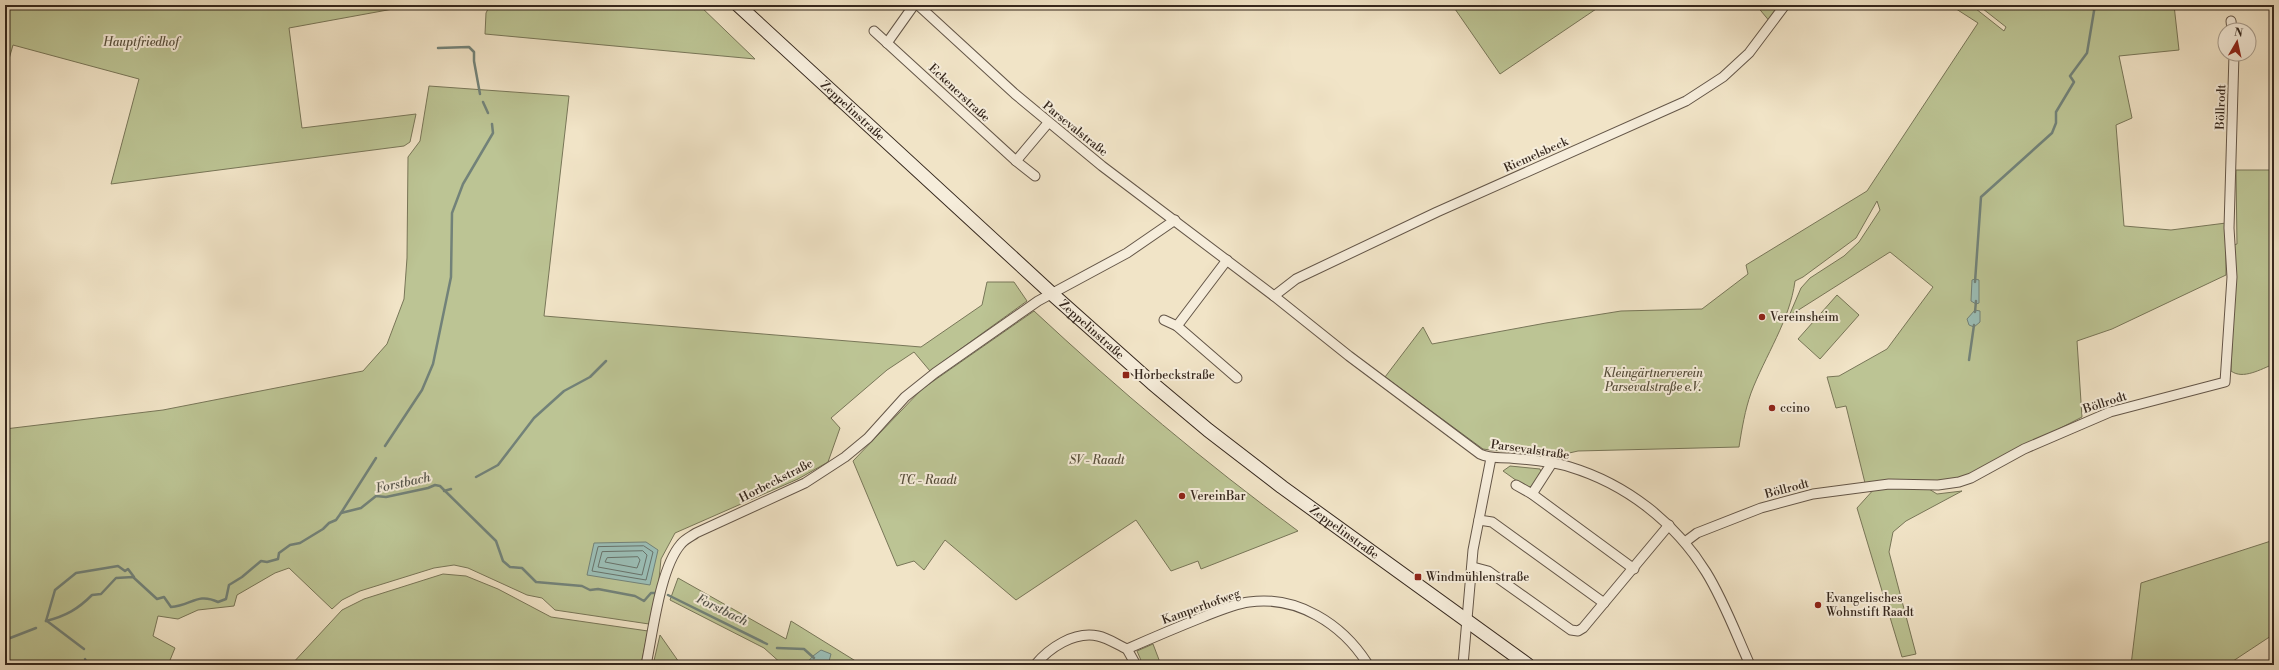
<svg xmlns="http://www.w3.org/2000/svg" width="2279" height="670" font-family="'Libre Bodoni',serif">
  <rect width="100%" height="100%" fill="#f1e4c7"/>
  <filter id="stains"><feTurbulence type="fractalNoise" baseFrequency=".005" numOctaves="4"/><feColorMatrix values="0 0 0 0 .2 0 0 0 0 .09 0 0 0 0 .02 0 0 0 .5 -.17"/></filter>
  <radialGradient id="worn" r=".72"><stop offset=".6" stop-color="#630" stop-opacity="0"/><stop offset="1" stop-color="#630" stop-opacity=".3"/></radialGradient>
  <g fill="#bcc494" stroke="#787658">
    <path d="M 5,5 L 391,5 L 393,9 L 289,28 L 302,128 L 416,114 L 410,142 L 404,146 L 111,184 L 139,79 L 13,45 L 5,73 Z"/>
    <path d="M 490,5 L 699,5 L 755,59 L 485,34 L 486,13 Z"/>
    <path d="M 1458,5 L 1602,5 L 1500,74 L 1455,9 Z"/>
    <path d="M 1756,5 L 1782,5 L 1771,23 Z"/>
    <path d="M 1950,5 L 1971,5 L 2004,31 L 2006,27 L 1978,5 L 2174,5 L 2179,50 L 2119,56 L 2132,118 L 2116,125 L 2124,226 L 2171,230 L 2226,223 L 2226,275 L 2112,329 L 2077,341 L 2082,417 L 1967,476 C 1935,486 1899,482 1865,483 L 1846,406 L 1836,408 L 1827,377 L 1839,376 L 1887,349 L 1933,287 L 1890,252 L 1789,316 L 1801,288 L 1810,278 L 1844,256 L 1859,242 L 1880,210 L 1877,201 L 1856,238 L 1803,277 L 1795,281 C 1790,320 1765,356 1751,393 C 1745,410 1742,428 1739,447 L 1578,451 L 1556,456 L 1490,450 L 1483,449 L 1385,377 L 1423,327 L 1432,344 L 1546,323 L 1621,311 L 1702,309 L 1748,274 L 1746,265 L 1867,191 L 1978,23 Z"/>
    <path d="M 429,86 L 569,96 L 544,316 L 921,347 L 982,305 L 987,282 L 1014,282 L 1027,301 L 930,371 L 914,352 L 887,370 L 831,418 L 840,428 L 828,462 L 798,479 L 675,533 L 661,559 L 658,589 L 649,624 L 555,610 L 542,598 L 527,595 L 468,568 L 454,565 L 434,568 L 360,591 L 342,600 L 332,609 L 289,568 L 275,573 L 237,595 L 234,606 L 198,610 L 178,619 L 158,616 L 153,636 L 175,648 L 168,665 L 5,665 L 5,429 L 163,410 L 363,371 L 387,344 L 404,299 L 407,258 L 408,157 L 420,141 Z"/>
    <path d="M 2236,170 L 2274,170 L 2274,364 C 2261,369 2243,380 2231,371 L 2235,262 L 2233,245 L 2237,244 Z"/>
    <path d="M 1837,295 L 1859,315 L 1820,359 L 1798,339 Z"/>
    <path d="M 1034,311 C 1119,390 1204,462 1298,531 L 1201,569 L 1198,561 L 1171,571 L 1136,520 L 1016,600 L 945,540 L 924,570 L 914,561 L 897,566 L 853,461 L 922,389 Z"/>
    <path d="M 1510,466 L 1540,469 L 1541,472 L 1532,486 L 1527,488 L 1503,471 Z"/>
    <path d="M 1875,488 L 1929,489 L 1937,494 L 1962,491 L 1906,521 L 1893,532 L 1889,552 L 1916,654 L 1902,657 L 1857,508 Z"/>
    <path d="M 2274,540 L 2274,634 L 2227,665 L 2131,665 L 2141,583 Z"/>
    <path d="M 443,574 L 466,576 L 498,589 L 551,617 L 648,631 L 641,665 L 291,665 L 342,610 L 364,599 Z"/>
    <path d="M 678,578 L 786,639 L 791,621 L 862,665 L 783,665 L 764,648 L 670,600 Z"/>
    <path d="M 660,635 L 681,665 L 653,665 Z"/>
    <path d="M 1153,644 L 1161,665 L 1143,665 L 1137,651 Z"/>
  </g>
  <g fill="#9bbeb6" stroke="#728279">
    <path d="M 1975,279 L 1979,280 L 1979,303 L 1976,304 L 1971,301 L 1972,280 Z"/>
    <path d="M 1975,310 L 1980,311 L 1980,322 L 1974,327 L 1969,325 L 1967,319 Z"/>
    <path d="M 646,542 L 658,550 L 650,585 L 587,575 L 594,543 Z"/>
    <path d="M 821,650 L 831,654 L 828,665 L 805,665 L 813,656 Z"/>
  </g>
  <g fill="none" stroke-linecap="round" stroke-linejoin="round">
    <g stroke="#68726a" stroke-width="1">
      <path d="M 644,546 L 653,552 L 646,580 L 592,571 L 598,547 Z"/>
      <path d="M 643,551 L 647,555 L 642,575 L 598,567 L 602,552 Z"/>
      <path d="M 638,557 L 640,560 L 637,568 L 605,562 L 607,558 Z"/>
    </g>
    <g stroke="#728279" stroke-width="2.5">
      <path d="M 438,48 L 469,47 L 474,52 L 474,61 L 480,94"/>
      <path d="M 483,102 L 488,113"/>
      <path d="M 1975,282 L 1981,197 L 2052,133 L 2056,123 L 2056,112 L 2074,82 L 2070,76 L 2087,53 L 2095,5"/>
      <path d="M 1975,312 L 1976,301"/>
      <path d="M 1969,360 L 1974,325"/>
      <path d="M 385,446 L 422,390 L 433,364 L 451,277 L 452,213 L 463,184 L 493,133 L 492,124"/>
      <path d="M 476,477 L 498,465 L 534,418 L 564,391 L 590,377 L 606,361"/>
      <path d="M 444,491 L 451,489"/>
      <path d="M 341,513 L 376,458"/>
      <path d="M 668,595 L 767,644"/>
      <path d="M 46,621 C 66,616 78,609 92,595 L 101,594 L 116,578 L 133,577 L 157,599 L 164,597 L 171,607 C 191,606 197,592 218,602 L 226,599 L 229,585 L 242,577 L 261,561 L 267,562 L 278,559 L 279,553 L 290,545 L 300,543 L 323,529 L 329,523 L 336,520 L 341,513 L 361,508 L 376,496 L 386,497 L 428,488 L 435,485 L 440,486 L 496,541 L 503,561 L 510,567 L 522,568 L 536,582 L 582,586 L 590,590 L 598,589 L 635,596 L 644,601 L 651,593 L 656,593"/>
      <path d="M 46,621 L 55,590 L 76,573 L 118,566 L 125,571 L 128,569 L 134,577"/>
      <path d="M 47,621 L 84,649"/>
      <path d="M 5,640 L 36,628"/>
      <path d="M 777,648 L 804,649 L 814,658"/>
      <path d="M 85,659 L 88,665"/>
    </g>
    <defs>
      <g id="minor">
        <path d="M 918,5 L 1015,94 L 1102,166 L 1274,296 L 1349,356 L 1480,454 C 1490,459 1499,457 1510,458 C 1530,460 1551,461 1570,467 C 1626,484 1675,522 1706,572 C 1724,601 1736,634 1750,665"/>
        <path d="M 2231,21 L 2232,30"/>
        <path d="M 874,31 L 1016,161 L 1048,123"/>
        <path d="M 887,43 L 914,5"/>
        <path d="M 1016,161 L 1035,176"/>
        <path d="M 1274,296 L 1296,279 L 1437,212 L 1686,101 L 1723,77 L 1749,53 L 1785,5"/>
        <path d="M 1164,320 L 1177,326 L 1237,378"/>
        <path d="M 1177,326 L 1227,260"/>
        <path d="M 1516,485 L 1532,494 L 1634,569"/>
        <path d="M 1532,494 L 1552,463"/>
        <path d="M 1479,520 L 1492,522 L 1604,603"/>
        <path d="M 1685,542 L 1697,533 L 1761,508 L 1813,494 L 1889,484 L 1938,485 L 1959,482 L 1971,478 L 2024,449 L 2110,412 L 2225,382 L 2232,277 L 2229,228 L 2234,54"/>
        <path d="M 1473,567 L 1488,571 L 1571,630 L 1578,631 L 1583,628 L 1669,525"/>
        <path d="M 1127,649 L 1136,665"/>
        <path d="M 646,665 C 653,632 660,568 681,544 C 685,539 692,536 696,533 L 805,483 L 845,457 L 868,438 L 905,397 L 935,373 L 1038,301 L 1127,253 L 1175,220"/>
        <path d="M 1035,665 C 1049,648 1074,631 1098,636 C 1108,638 1118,645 1127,649 C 1152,638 1178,627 1203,617 C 1218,611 1234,604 1249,602 C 1297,595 1342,624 1367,663 L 1363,665"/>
        <path d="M 1463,665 L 1473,550 L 1491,458"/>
      </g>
      <g id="secondary">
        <path id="s1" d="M 738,5 L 1051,293 L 1152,383 L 1208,430 L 1282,487 L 1528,665"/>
      </g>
    </defs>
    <use href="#minor" stroke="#645648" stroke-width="11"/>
    <use href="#secondary" stroke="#35271d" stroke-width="15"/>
    <use href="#minor" stroke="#f6eddb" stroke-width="9"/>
    <use href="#secondary" stroke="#f6eddb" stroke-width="13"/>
  </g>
  <g fill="#8f2418" stroke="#f6eddb" stroke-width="1.5">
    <circle cx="1762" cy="317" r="4"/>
    <rect x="1122" y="371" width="8" height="8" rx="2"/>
    <circle cx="1772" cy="408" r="4"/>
    <circle cx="1182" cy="496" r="4"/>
    <rect x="1414" y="573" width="8" height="8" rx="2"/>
    <circle cx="1818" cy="605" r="4"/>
  </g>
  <g text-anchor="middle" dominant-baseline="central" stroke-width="4" stroke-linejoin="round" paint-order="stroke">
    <g font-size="12" font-style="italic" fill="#574e3b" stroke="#f6eddb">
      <text x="141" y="42">Hauptfriedhof</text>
      <text x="1653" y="373">Kleingärtnerverein<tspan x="1653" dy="14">Parsevalstraße e.V.</tspan></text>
      <text x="1097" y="460">SV - Raadt</text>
      <text x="928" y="480">TC - Raadt</text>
    </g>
    <g font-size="12" fill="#35271d" stroke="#f6eddb">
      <text transform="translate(959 93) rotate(43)">Eckenerstraße</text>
      <text transform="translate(2221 107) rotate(-88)">Böllrodt</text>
      <text stroke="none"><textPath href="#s1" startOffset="156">Zeppelinstraße</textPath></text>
      <text transform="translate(1075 129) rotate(39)">Parsevalstraße</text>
      <text transform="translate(1536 155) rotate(-24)">Riemelsbeck</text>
      <text stroke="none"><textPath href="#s1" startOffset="480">Zeppelinstraße</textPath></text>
      <text transform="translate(2105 403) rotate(-18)">Böllrodt</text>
      <text transform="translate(1530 450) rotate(8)">Parsevalstraße</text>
      <text transform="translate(776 481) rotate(-27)">Horbeckstraße</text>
      <text transform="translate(1787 489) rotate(-15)">Böllrodt</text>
      <text stroke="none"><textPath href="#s1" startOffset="804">Zeppelinstraße</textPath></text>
      <text transform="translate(1201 607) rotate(-20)">Kamperhofweg</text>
    </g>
    <g font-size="12" fill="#35271d" stroke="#f6eddb" text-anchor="start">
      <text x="1770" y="317">Vereinsheim</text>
      <text x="1134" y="375">Horbeckstraße</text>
      <text x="1780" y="408">ccino</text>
      <text x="1190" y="496">VereinBar</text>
      <text x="1426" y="577">Windmühlenstraße</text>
      <text x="1826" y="598">Evangelisches<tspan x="1826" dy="14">Wohnstift Raadt</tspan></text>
    </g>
    <g font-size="13" font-style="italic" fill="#54544b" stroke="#f6eddb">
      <text transform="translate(403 483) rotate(-12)">Forstbach</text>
      <text transform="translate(722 610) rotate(26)">Forstbach</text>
    </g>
  </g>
  <rect width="2279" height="670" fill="none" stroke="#f1e4c7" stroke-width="20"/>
  <rect x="6" y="6" width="2267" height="658" fill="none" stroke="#35271d" stroke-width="2"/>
  <rect x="10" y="10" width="2259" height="650" fill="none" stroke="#35271d"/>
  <g transform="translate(2237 42) rotate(9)"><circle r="19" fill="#f6eddb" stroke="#a99e8f"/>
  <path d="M0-3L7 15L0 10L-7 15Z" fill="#8f2418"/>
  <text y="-6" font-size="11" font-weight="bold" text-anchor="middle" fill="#35271d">N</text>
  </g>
  <rect width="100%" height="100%" filter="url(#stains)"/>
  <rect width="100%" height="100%" fill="url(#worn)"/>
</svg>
